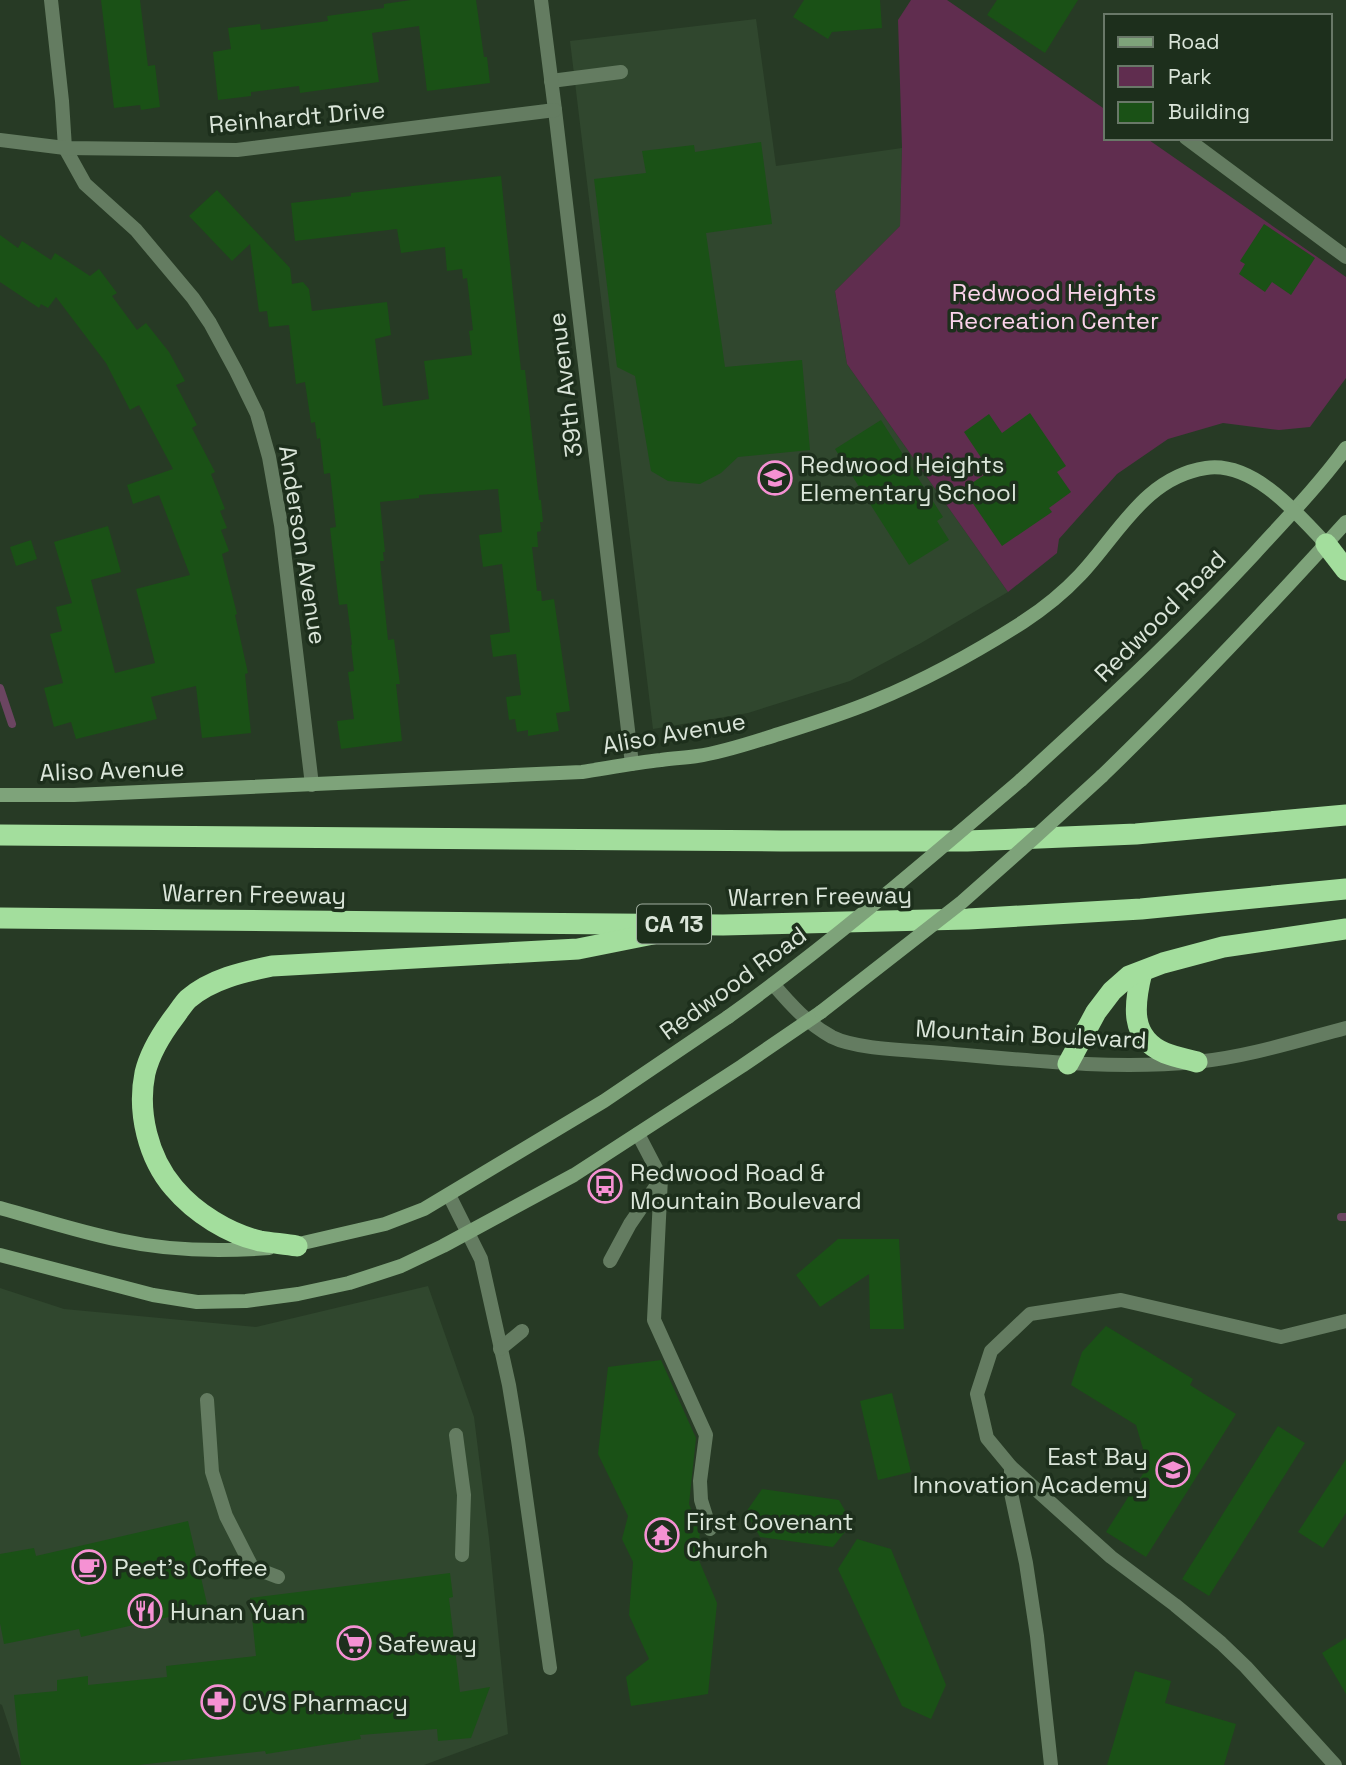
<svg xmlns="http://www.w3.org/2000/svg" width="1346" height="1765" font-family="'Space Grotesk',sans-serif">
  <rect width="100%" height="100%" fill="#273a25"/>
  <g fill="#30472e">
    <path d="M 756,19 L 776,166 L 902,148 L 900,226 L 835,291 L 847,364 L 1008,592 L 921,643 L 850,681 L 748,713 L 653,729 L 570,41 Z"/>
    <path d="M 428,1286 L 474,1417 L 489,1538 L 508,1734 L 424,1765 L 22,1765 L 2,1705 L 0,1704 L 0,1288 L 64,1309 L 256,1327 Z"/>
  </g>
  <path fill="#602d4f" d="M 911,0 L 947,0 L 1106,110 L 1106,138 L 1146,138 L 1346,277 L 1346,378 L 1310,427 L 1279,430 L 1223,423 L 1168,439 L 1117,474 L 1059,539 L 1057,553 L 1008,592 L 847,364 L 835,291 L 900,226 L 902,148 L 898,20 Z"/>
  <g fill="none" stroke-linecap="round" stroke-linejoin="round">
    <g stroke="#6b4561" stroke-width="8">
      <path d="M 0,688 L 12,724"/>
      <path d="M 1341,1217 L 1346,1217"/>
    </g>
  </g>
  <g fill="#1a5116">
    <path d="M 101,0 L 140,0 L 148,66 L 155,65 L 160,107 L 141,110 L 140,105 L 114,108 Z"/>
    <path d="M 411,0 L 476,0 L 484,57 L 487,57 L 490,83 L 427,91 L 419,26 L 372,33 L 379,82 L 300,93 L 299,86 L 251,92 L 251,96 L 218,100 L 213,52 L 231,49 L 228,28 L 260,24 L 261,30 L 328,21 L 327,16 L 384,8 L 384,4 Z"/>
    <path d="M 804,0 L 880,0 L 882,28 L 832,32 L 828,39 L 793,17 Z"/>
    <path d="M 997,0 L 1078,0 L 1045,53 L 987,15 Z"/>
    <path d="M 761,142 L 772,224 L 706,233 L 725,367 L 802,360 L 810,450 L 738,457 L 721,473 L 700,484 L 668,481 L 651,471 L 635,376 L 617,367 L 594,179 L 646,173 L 642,151 L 694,145 L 695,152 Z"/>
    <path d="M 501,176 L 521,370 L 525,370 L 539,500 L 541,500 L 543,522 L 540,522 L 541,531 L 537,532 L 538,547 L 532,547 L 537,591 L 541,591 L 542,601 L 554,599 L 570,711 L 556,713 L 559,731 L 528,736 L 528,730 L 517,732 L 515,719 L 509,720 L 506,697 L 521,695 L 516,654 L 493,657 L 490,635 L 510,632 L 502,564 L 483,567 L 479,535 L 502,532 L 498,489 L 419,495 L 419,498 L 380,502 L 385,552 L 383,552 L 384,561 L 380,561 L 388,640 L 394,639 L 400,684 L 396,684 L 402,741 L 341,749 L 337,721 L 354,719 L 348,672 L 354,671 L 351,645 L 352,645 L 347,604 L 339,605 L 330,528 L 336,527 L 330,473 L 324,474 L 320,438 L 317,439 L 315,422 L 311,423 L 305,382 L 296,384 L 289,325 L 269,327 L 267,311 L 259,312 L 250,244 L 232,261 L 189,216 L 217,190 L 290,268 L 292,284 L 303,282 L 309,289 L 312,311 L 387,302 L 391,335 L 375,339 L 383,406 L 429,399 L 424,361 L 472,355 L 469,331 L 473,330 L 467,278 L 463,279 L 462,269 L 447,271 L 445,247 L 401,253 L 397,229 L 295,241 L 291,203 L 351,196 L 351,193 Z"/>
    <path d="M 1264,224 L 1315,258 L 1291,295 L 1272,282 L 1265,292 L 1239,274 L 1245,264 L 1240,261 Z"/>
    <path d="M 0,235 L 18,248 L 22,241 L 51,260 L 55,253 L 90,276 L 99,269 L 117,293 L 112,296 L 137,330 L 146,323 L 169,352 L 185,381 L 176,385 L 197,425 L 192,428 L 215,472 L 211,474 L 225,509 L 220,511 L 227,528 L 221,530 L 229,551 L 222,554 L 237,614 L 235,615 L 248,673 L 245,674 L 251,733 L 202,738 L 196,686 L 151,697 L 157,719 L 76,739 L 71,722 L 54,727 L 44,688 L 63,683 L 50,634 L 62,631 L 56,607 L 72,603 L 54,542 L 108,526 L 121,572 L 91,580 L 115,673 L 155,663 L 136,589 L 190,575 L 159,495 L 133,504 L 127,485 L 173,469 L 139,405 L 130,410 L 106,363 L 56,297 L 48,308 L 41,304 L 39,308 L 0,282 Z"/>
    <path d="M 1030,413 L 1066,466 L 1057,472 L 1071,492 L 1049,508 L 1052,512 L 1002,546 L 963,489 L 990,471 L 964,432 L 989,414 L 1002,433 Z"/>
    <path d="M 881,420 L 943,517 L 937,521 L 949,540 L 909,565 L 835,449 Z"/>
    <path d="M 31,540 L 37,559 L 16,566 L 10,547 Z"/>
    <path d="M 838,1239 L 899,1239 L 904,1329 L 870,1329 L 869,1274 L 820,1307 L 796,1275 Z"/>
    <path d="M 1106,1326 L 1193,1379 L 1190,1385 L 1236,1414 L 1146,1557 L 1106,1532 L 1148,1466 L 1136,1425 L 1071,1385 L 1082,1352 Z"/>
    <path d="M 661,1360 L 696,1438 L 689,1504 L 700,1531 L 698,1558 L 717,1603 L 708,1694 L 631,1706 L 626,1677 L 649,1659 L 629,1615 L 633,1562 L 622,1539 L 628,1516 L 598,1454 L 608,1367 Z"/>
    <path d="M 892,1393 L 911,1472 L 878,1480 L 860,1401 Z"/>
    <path d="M 1278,1426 L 1305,1443 L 1209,1596 L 1182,1579 Z"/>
    <path d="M 1346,1459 L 1346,1513 L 1323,1548 L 1298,1532 Z"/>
    <path d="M 762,1489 L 839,1500 L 852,1523 L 833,1547 L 760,1537 L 746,1512 Z"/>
    <path d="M 188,1521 L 208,1608 L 81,1637 L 79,1629 L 4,1644 L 0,1623 L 0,1554 L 34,1548 L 36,1556 Z"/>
    <path d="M 857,1539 L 891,1549 L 946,1685 L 931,1719 L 902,1706 L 838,1569 Z"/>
    <path d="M 450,1573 L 453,1597 L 449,1598 L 460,1692 L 490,1687 L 471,1738 L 438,1741 L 437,1729 L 360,1735 L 361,1739 L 266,1754 L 265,1751 L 138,1765 L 21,1765 L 14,1695 L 57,1691 L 57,1680 L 88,1676 L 88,1685 L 167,1677 L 166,1666 L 256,1656 L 250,1598 Z"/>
    <path d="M 1346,1638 L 1346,1694 L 1322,1653 Z"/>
    <path d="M 1135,1671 L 1171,1681 L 1165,1703 L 1236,1724 L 1224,1765 L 1107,1765 Z"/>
  </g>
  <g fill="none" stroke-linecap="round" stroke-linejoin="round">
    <g stroke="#647c61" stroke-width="14">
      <path d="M 551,81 L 621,72"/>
      <path d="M 1186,138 L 1346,257"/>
      <path d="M 638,1134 L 661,1178 L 654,1320 L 706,1435 L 700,1481 L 701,1500 L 710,1529"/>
      <path d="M 449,1195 L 481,1259 L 509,1385 L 518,1440 L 550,1668"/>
      <path d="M 610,1261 L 630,1224 L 661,1179"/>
      <path d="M 500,1349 L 522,1331"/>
      <path d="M 207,1400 L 212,1472 L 226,1516 L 252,1567 L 278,1577"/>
      <path d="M 456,1435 L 464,1495 L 462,1555"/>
      <path d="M 1011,1467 L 1111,1557 L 1175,1605 L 1221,1643 L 1246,1667 L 1335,1765"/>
      <path d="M 1051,1765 L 1037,1636 L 1026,1563 L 1011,1493 L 1011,1467 L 987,1438 L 977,1394 L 991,1351 L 1030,1314 L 1121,1300 L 1281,1337 L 1346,1321"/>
    </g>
    <g stroke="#647c61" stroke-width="14">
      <path d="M 51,0 L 62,101 L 65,148 L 85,184 L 136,230 L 193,298 L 210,323 L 236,371 L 257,414 L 269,457 L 281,525 L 312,785"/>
      <path d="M 541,0 L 555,110 L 632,764"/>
      <path d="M 0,140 L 65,148 L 237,150 L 555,110"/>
      <path d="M 773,984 C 791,1005 808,1024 832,1037 C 858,1050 913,1050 942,1053 C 1026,1060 1112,1070 1196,1062 C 1247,1057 1297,1041 1346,1028"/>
    </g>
    <g stroke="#7ea37a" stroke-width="14">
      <path d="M 1102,776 C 1187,694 1267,609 1346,522"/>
      <path d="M 1021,780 C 1101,707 1181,633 1255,553 C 1286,519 1319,485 1346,448"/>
      <path d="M 0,795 L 74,795 L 582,772 C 608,768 634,763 661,760 C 673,758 685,758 697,756 C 725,752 753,742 779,734 C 811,724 843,714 874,701 C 925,680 976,652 1023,622 C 1043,609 1064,592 1080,575 C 1118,535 1145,477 1206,468 C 1253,461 1297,513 1326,544"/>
      <path d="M 0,1208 C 40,1219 79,1232 119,1240 C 169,1251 219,1252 269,1248"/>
      <path d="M 290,1246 L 385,1224 L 424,1209 L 604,1101 L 728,1017"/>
      <path d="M 0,1255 L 153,1295 L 197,1302 L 246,1301 L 298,1294 L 349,1283 L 401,1266 L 443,1246 L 574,1175 L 742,1066 L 821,1012"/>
    </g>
    <g stroke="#a3de9d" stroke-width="21">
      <path d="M 1326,544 L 1346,570"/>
      <path d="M 0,835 L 781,841 L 967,841 L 1136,834 L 1346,815"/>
      <path d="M 0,918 L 723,925 L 968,919 L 1141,909 L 1346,889"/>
      <path d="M 1142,972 C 1134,1004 1129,1038 1165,1053 C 1175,1057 1186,1059 1197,1062"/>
      <path d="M 1068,1064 L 1096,1012 L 1112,991 L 1129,976 L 1163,963 L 1223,947 L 1346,929"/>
      <path d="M 297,1246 C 285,1244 272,1243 260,1241 C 229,1234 195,1213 174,1188 C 148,1158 137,1112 145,1073 C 150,1052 162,1033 175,1016 C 179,1011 183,1004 188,999 C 211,979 243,972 272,966 L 578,949 L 658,933"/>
    </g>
    <g stroke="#7ea37a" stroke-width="14">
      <path d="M 821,1012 L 962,902 L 1033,839 L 1102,776"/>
      <path d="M 728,1017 C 830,944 925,862 1021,780"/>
    </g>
  </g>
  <defs>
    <symbol id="school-ring" viewBox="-11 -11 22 22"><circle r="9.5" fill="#1d2f1c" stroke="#f591d3" stroke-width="1.5"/><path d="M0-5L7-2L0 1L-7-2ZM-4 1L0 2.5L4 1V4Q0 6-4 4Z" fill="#f591d3"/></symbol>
    <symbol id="bus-ring" viewBox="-11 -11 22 22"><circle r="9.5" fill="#1d2f1c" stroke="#f591d3" stroke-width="1.5"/><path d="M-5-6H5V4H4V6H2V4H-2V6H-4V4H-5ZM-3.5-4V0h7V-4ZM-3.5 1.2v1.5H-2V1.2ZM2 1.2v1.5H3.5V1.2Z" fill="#f591d3"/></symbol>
    <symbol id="temple-ring" viewBox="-11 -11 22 22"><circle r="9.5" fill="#1d2f1c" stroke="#f591d3" stroke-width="1.5"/><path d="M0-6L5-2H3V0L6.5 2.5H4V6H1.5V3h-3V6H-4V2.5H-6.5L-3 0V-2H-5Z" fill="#f591d3"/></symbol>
    <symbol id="cafe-ring" viewBox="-11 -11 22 22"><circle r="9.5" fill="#1d2f1c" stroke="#f591d3" stroke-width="1.5"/><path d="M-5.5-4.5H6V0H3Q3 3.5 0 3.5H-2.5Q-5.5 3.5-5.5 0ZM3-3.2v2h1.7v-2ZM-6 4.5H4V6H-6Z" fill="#f591d3"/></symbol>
    <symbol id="restaurant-ring" viewBox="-11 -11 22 22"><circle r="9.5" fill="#1d2f1c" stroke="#f591d3" stroke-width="1.5"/><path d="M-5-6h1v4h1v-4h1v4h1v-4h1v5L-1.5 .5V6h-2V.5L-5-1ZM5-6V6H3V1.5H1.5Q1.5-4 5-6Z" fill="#f591d3"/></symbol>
    <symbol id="supermarket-ring" viewBox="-11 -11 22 22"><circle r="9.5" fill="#1d2f1c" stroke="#f591d3" stroke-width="1.5"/><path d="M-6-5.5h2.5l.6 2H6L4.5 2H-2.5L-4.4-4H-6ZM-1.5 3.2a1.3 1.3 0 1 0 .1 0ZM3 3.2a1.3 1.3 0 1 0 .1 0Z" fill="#f591d3"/></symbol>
    <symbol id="pharmacy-ring" viewBox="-11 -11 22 22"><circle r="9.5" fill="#1d2f1c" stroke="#f591d3" stroke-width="1.5"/><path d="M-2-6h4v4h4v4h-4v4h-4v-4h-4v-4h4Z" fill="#f591d3"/></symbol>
  </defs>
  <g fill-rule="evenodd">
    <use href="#school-ring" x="756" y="459" width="38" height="38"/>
    <use href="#bus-ring" x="586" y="1167" width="38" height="38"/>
    <use href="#school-ring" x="1154" y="1451" width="38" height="38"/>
    <use href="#temple-ring" x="643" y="1516" width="38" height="38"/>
    <use href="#cafe-ring" x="70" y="1548" width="38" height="38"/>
    <use href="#restaurant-ring" x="126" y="1592" width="38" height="38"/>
    <use href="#supermarket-ring" x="335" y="1624" width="38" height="38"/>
    <use href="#pharmacy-ring" x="199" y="1683" width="38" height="38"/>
  </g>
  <g text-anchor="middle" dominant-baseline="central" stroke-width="7" stroke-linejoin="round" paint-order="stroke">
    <rect fill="#1d2f1c" stroke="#a1aea0" stroke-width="2" x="637" y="904.5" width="74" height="39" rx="5"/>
    <g font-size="23" font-weight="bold" fill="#dae5d9">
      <text x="674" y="924">CA 13</text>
    </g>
    <g font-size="24" fill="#dae5d9" stroke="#1d2f1c">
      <text transform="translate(297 117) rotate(-5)">Reinhardt Drive</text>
      <text transform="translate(565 385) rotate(-97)">39th Avenue</text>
      <text transform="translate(303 545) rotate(81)">Anderson Avenue</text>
      <text transform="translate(1160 616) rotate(-45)">Redwood Road</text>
      <text transform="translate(674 733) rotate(-10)">Aliso Avenue</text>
      <text transform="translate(112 770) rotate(-2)">Aliso Avenue</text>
      <text transform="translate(254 894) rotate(1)">Warren Freeway</text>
      <text transform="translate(820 896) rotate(-1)">Warren Freeway</text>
      <text transform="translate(733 983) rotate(-36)">Redwood Road</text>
      <text transform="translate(1031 1034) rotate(3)">Mountain Boulevard</text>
    </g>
    <g font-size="24" fill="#fbd3eb" stroke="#1d2f1c">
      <text x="1054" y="292">Redwood Heights<tspan x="1054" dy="28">Recreation Center</tspan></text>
    </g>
    <g font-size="24" fill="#dae5d9" stroke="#1d2f1c" text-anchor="start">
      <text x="800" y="464">Redwood Heights<tspan x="800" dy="28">Elementary School</tspan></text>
      <text x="630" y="1172">Redwood Road &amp;<tspan x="630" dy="28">Mountain Boulevard</tspan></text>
      <text x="1148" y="1456" text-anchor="end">East Bay<tspan x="1148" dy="28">Innovation Academy</tspan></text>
      <text x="686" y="1521">First Covenant<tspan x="686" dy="28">Church</tspan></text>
      <text x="114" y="1567">Peet's Coffee</text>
      <text x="170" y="1611">Hunan Yuan</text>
      <text x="378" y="1643">Safeway</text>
      <text x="242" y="1702">CVS Pharmacy</text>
    </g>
  </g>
  <rect x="1104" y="14" width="228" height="126" fill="#1d2f1c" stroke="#697868" stroke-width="2"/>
  <rect x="1118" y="37" width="35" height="10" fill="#7ea37a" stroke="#697868" stroke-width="2"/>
  <text x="1168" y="49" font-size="21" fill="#dae5d9">Road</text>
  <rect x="1118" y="66" width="35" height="21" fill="#602d4f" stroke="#697868" stroke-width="2"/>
  <text x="1168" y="84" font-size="21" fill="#dae5d9">Park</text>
  <rect x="1118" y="102" width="35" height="21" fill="#1a5116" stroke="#697868" stroke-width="2"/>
  <text x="1168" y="119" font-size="21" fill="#dae5d9">Building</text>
</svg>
